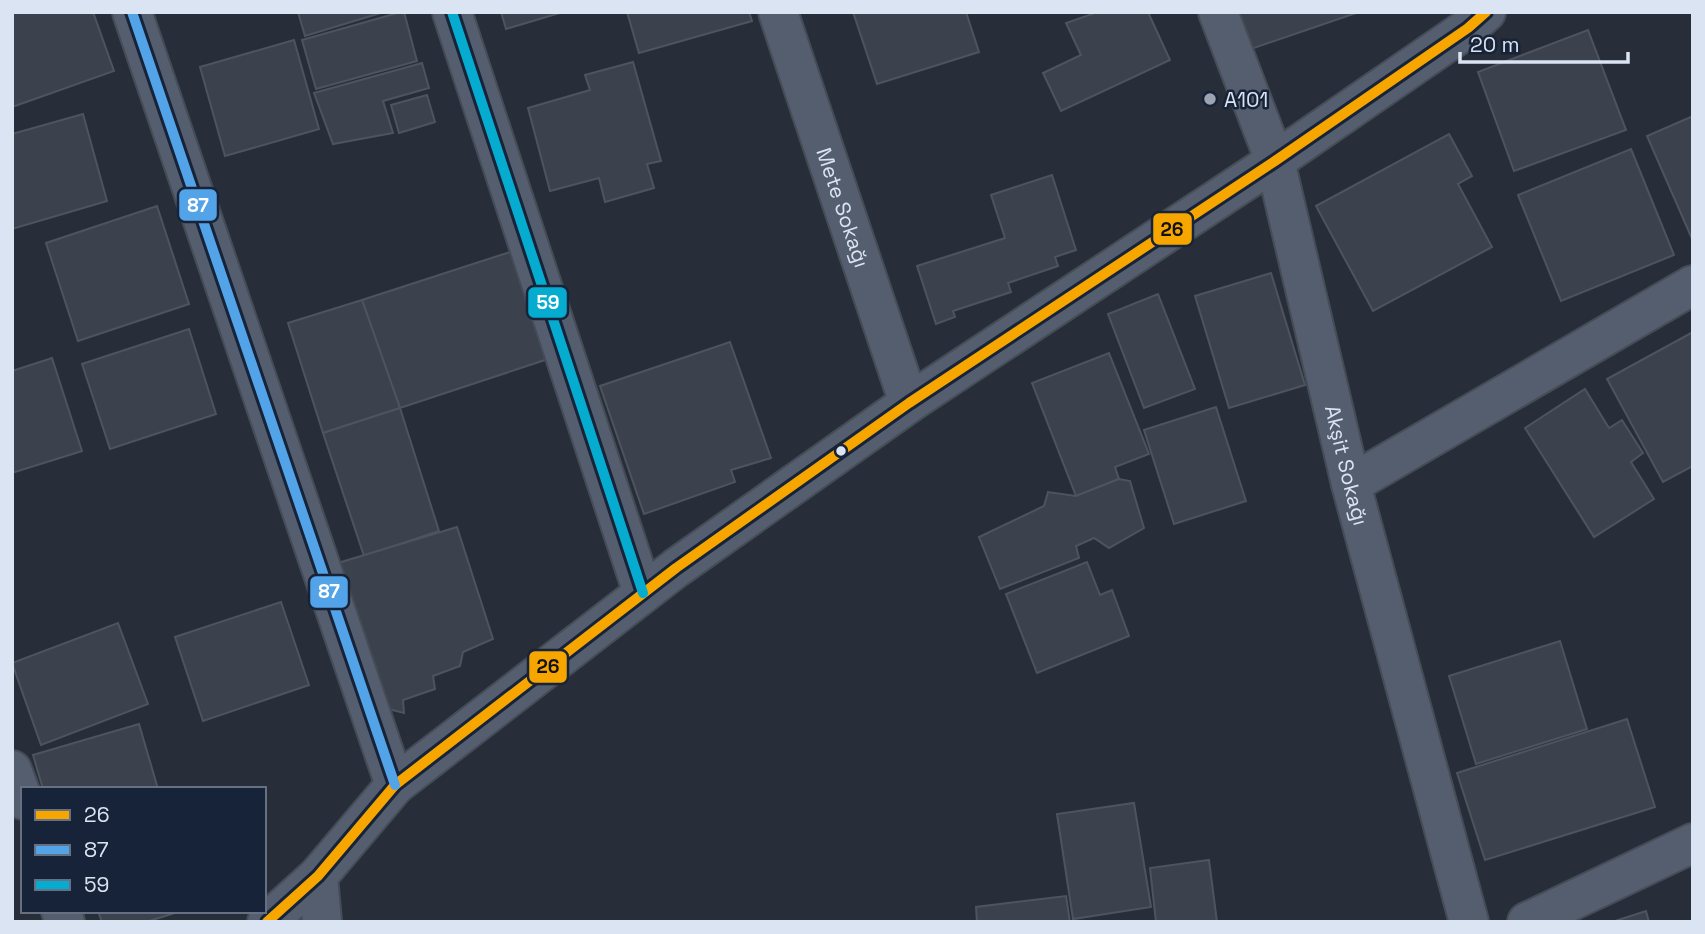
<svg xmlns="http://www.w3.org/2000/svg" width="1705" height="934" font-family="'Space Grotesk',sans-serif">
  <rect width="100%" height="100%" fill="#272e3a"/>
  <g fill="#3c424d" stroke="#4e545e" stroke-width="2">
    <path d="M 12,12 L 93,12 L 114,71 L 12,107 Z"/>
    <path d="M 298,12 L 384,12 L 305,36 Z"/>
    <path d="M 401,12 L 404,12 L 417,61 L 316,89 L 302,40 Z"/>
    <path d="M 501,12 L 563,12 L 506,29 Z"/>
    <path d="M 627,12 L 749,12 L 752,21 L 639,53 Z"/>
    <path d="M 853,12 L 966,12 L 979,52 L 877,84 Z"/>
    <path d="M 1098,12 L 1148,12 L 1170,60 L 1061,111 L 1043,73 L 1081,55 L 1066,23 Z"/>
    <path d="M 1232,12 L 1359,12 L 1245,51 Z"/>
    <path d="M 1588,30 L 1626,130 L 1514,171 L 1478,72 Z"/>
    <path d="M 294,40 L 319,129 L 225,156 L 200,67 Z"/>
    <path d="M 633,62 L 661,161 L 647,164 L 654,188 L 605,202 L 599,178 L 550,191 L 528,108 L 590,90 L 585,75 Z"/>
    <path d="M 422,63 L 429,88 L 383,101 L 393,133 L 333,144 L 314,93 Z"/>
    <path d="M 427,95 L 435,122 L 399,133 L 391,105 Z"/>
    <path d="M 83,114 L 107,201 L 12,229 L 12,134 Z"/>
    <path d="M 1693,116 L 1693,241 L 1647,136 Z"/>
    <path d="M 1449,134 L 1472,176 L 1458,184 L 1492,247 L 1373,311 L 1316,206 Z"/>
    <path d="M 1631,149 L 1674,255 L 1561,301 L 1518,195 Z"/>
    <path d="M 1052,175 L 1076,250 L 1055,257 L 1058,266 L 1008,283 L 1011,292 L 953,311 L 955,317 L 936,324 L 917,266 L 1005,238 L 991,195 Z"/>
    <path d="M 157,206 L 189,304 L 78,341 L 46,243 Z"/>
    <path d="M 513,251 L 548,359 L 400,408 L 362,300 Z"/>
    <path d="M 1271,273 L 1305,385 L 1229,408 L 1195,296 Z"/>
    <path d="M 1158,294 L 1195,389 L 1144,408 L 1108,314 Z"/>
    <path d="M 362,300 L 400,408 L 323,433 L 288,323 Z"/>
    <path d="M 189,329 L 216,414 L 110,449 L 82,364 Z"/>
    <path d="M 1693,332 L 1693,466 L 1663,482 L 1607,379 Z"/>
    <path d="M 730,342 L 771,458 L 731,470 L 735,482 L 644,514 L 600,386 Z"/>
    <path d="M 1109,353 L 1149,454 L 1115,467 L 1119,479 L 1076,496 L 1032,383 Z"/>
    <path d="M 52,358 L 82,451 L 12,473 L 12,371 Z"/>
    <path d="M 1585,389 L 1609,428 L 1622,420 L 1643,453 L 1631,462 L 1654,499 L 1594,537 L 1525,428 Z"/>
    <path d="M 1216,407 L 1246,501 L 1174,524 L 1144,430 Z"/>
    <path d="M 400,408 L 439,531 L 364,556 L 323,433 Z"/>
    <path d="M 1119,479 L 1130,481 L 1144,528 L 1109,548 L 1094,538 L 1076,546 L 1079,558 L 1000,589 L 979,537 L 1044,506 L 1048,492 L 1076,496 Z"/>
    <path d="M 457,527 L 493,639 L 463,652 L 460,666 L 433,676 L 435,689 L 403,700 L 404,713 L 384,708 L 338,563 Z"/>
    <path d="M 1087,562 L 1100,595 L 1112,590 L 1129,636 L 1037,673 L 1006,594 Z"/>
    <path d="M 281,602 L 309,685 L 203,721 L 175,637 Z"/>
    <path d="M 118,623 L 148,704 L 41,745 L 12,663 Z"/>
    <path d="M 1560,641 L 1587,729 L 1476,764 L 1449,676 Z"/>
    <path d="M 1627,719 L 1655,807 L 1485,860 L 1457,773 Z"/>
    <path d="M 139,724 L 158,789 L 43,789 L 33,755 Z"/>
    <path d="M 1134,803 L 1151,907 L 1073,919 L 1057,814 Z"/>
    <path d="M 1209,860 L 1217,922 L 1156,922 L 1150,868 Z"/>
    <path d="M 1066,896 L 1070,922 L 977,922 L 976,907 Z"/>
    <path d="M 98,911 L 181,911 L 146,922 L 102,922 Z"/>
    <path d="M 1646,911 L 1649,922 L 1612,922 Z"/>
  </g>
  <g fill="none" stroke-linecap="round" stroke-linejoin="round">
    <defs>
      <g id="minor">
        <path d="M 132,12 L 395,785"/>
        <path d="M 452,12 L 643,593"/>
        <path id="s1" d="M 778,12 L 909,403"/>
        <path id="s2" d="M 1218,12 L 1275,161 L 1351,484 L 1469,922"/>
        <path d="M 1351,484 L 1693,285"/>
        <path d="M 12,770 L 23,800"/>
        <path d="M 318,876 L 322,922"/>
        <path d="M 61,911 L 65,922"/>
        <path d="M 267,922 L 318,876 L 395,785 L 676,568 L 909,403 L 1275,161 L 1468,28 L 1486,12"/>
        <path d="M 1527,922 L 1693,843"/>
      </g>
    </defs>
    <use href="#minor" stroke="#454c56" stroke-width="42"/>
    <use href="#minor" stroke="#545e6f" stroke-width="38"/>
    <defs>
      <path id="bus-1" d="M 267,922 L 318,876 L 395,785 L 676,568 L 909,403 L 1275,161 L 1468,28 L 1486,12"/>
      <path id="bus-2" d="M 132,12 L 395,785"/>
      <path id="bus-3" d="M 452,12 L 643,593"/>
    </defs>
    <use href="#bus-1" stroke="#162338" stroke-width="16"/>
    <use href="#bus-2" stroke="#162338" stroke-width="16"/>
    <use href="#bus-3" stroke="#162338" stroke-width="16"/>
    <use href="#bus-1" stroke="#f7a600" stroke-width="10"/>
    <use href="#bus-2" stroke="#53a3e8" stroke-width="10"/>
    <use href="#bus-3" stroke="#06acd0" stroke-width="10"/>
  </g>
  <circle fill="#9ca4b2" stroke="#162338" stroke-width="2.5" cx="1210" cy="99" r="7"/>
  <circle fill="#dbe4f2" stroke="#162338" stroke-width="2.5" cx="841" cy="451" r="6"/>
  <g text-anchor="middle" dominant-baseline="central" stroke-width="5" stroke-linejoin="round" paint-order="stroke">
    <g font-size="21" fill="#dbe4f2" stroke="#162338" text-anchor="start">
      <text x="1224" y="99">A101</text>
    </g>
    <g font-size="21" fill="#dbe4f2" stroke="#162338">
      <text stroke="none"><textPath href="#s1" startOffset="206">Mete Sokağı</textPath></text>
      <text stroke="none"><textPath href="#s2" startOffset="472">Akşit Sokağı</textPath></text>
    </g>
  </g>
  <g stroke="#162338" stroke-width="2.5">
    <rect x="178" y="188" width="40" height="34" rx="7" fill="#53a3e8"/>
    <rect x="1152" y="212" width="41" height="34" rx="7" fill="#f7a600"/>
    <rect x="527" y="286" width="41" height="33" rx="7" fill="#06acd0"/>
    <rect x="309" y="575" width="40" height="34" rx="7" fill="#53a3e8"/>
    <rect x="528" y="650" width="40" height="34" rx="7" fill="#f7a600"/>
  </g>
  <g font-size="19" text-anchor="middle" font-weight="bold" fill="#fff">
    <text x="198" y="212">87</text>
    <text x="548" y="309">59</text>
    <text x="329" y="598">87</text>
  </g>
  <g font-size="19" text-anchor="middle" font-weight="bold" fill="#111">
    <text x="1172" y="236">26</text>
    <text x="548" y="673">26</text>
  </g>
  <rect width="1705" height="934" fill="none" stroke="#dbe4f2" stroke-width="28"/>
  <rect x="21" y="787" width="245" height="126" fill="#162338" stroke="#657082" stroke-width="2"/>
  <rect x="35" y="810" width="35" height="10" fill="#f7a600" stroke="#657082" stroke-width="2"/>
  <text x="84" y="822" font-size="21" fill="#dbe4f2">26</text>
  <rect x="35" y="845" width="35" height="10" fill="#53a3e8" stroke="#657082" stroke-width="2"/>
  <text x="84" y="857" font-size="21" fill="#dbe4f2">87</text>
  <rect x="35" y="880" width="35" height="10" fill="#06acd0" stroke="#657082" stroke-width="2"/>
  <text x="84" y="892" font-size="21" fill="#dbe4f2">59</text>
  <path d="M1460 52v10h168v-10" fill="none" stroke="#dbe4f2" stroke-width="3.5"/>
  <text x="1470" y="52" font-size="21" fill="#dbe4f2" stroke="#162338" stroke-width="5" paint-order="stroke">20 m</text>
</svg>
